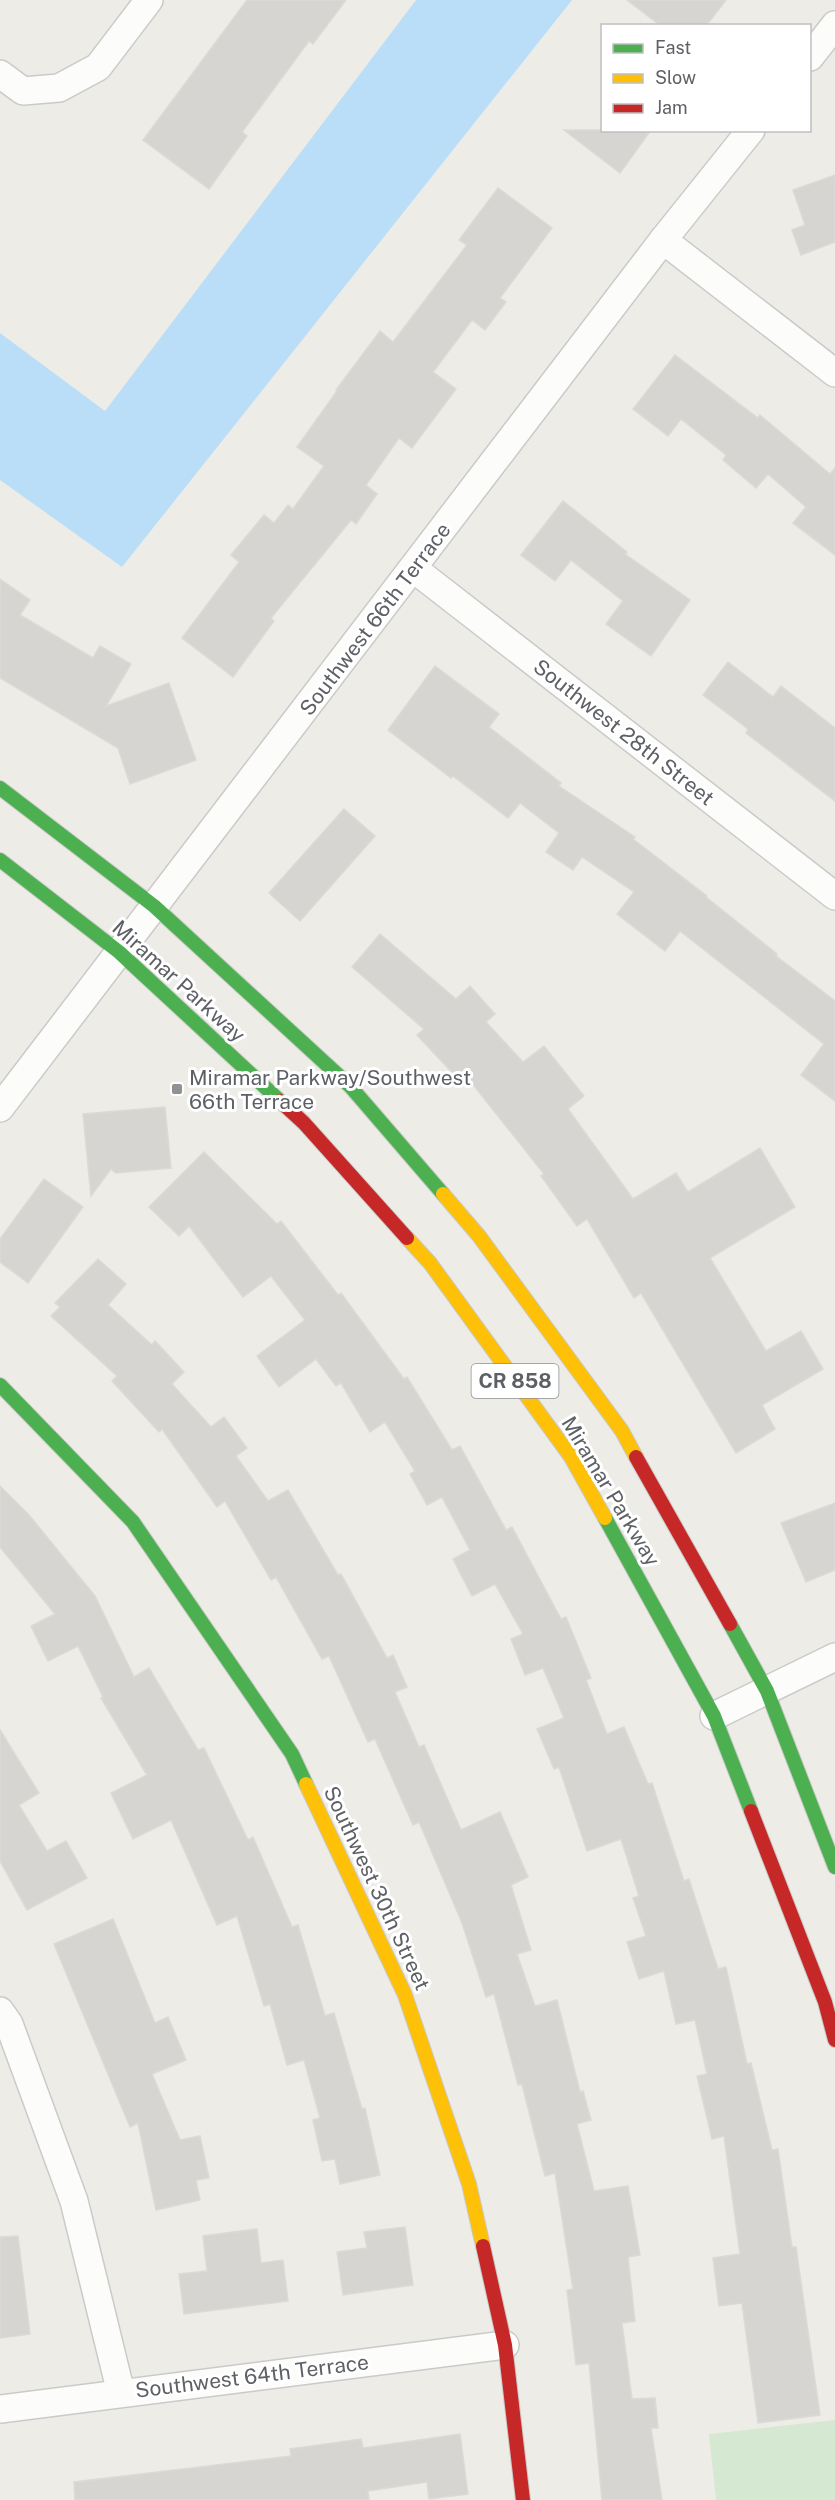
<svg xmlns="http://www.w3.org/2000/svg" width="835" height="2500" font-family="'Public Sans',sans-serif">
  <rect width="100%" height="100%" fill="#edece7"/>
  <path fill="#d5e9d2" d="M 835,2420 L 835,2500 L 716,2500 L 709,2434 Z"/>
  <path fill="#bbdef8" d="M 416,0 L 572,0 L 122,567 L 0,480 L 0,333 L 105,411 Z"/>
  <g fill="#d6d5d2" stroke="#dcdad6" stroke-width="1.5">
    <path d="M 247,0 L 346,0 L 313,44 L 309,41 L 242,132 L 247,136 L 209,189 L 143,140 Z"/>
    <path d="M 627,0 L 726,0 L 706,26 L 661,26 Z"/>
    <path d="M 564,130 L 651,130 L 620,173 Z"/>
    <path d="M 835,175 L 835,242 L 801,255 L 792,230 L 805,225 L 793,190 Z"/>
    <path d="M 498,188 L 552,228 L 500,298 L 506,302 L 485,330 L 472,320 L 433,372 L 456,389 L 412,448 L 399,438 L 366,485 L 377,494 L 356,524 L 351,520 L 271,618 L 274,621 L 233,677 L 182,638 L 239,562 L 231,555 L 264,515 L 274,523 L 288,505 L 293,509 L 324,466 L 297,447 L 337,391 L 336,390 L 380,331 L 393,342 L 467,245 L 459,240 Z"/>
    <path d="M 675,355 L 758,418 L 760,415 L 830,474 L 835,468 L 835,555 L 793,523 L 806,507 L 768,474 L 756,488 L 723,460 L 726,455 L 681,419 L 668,436 L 633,409 Z"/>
    <path d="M 563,501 L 627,552 L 625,554 L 690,600 L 651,656 L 606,624 L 623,601 L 571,560 L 555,581 L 521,555 Z"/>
    <path d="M 0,579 L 30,600 L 20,615 L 93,658 L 100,646 L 131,664 L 106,706 L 169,683 L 196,760 L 130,784 L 118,748 L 0,678 Z"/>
    <path d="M 728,662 L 773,697 L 781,686 L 835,728 L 835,801 L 746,733 L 748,729 L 703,695 Z"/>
    <path d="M 435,666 L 499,714 L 489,727 L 561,783 L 559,786 L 635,837 L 633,839 L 707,896 L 706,897 L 777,954 L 776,956 L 835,1001 L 835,1101 L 801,1075 L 824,1044 L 680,931 L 665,951 L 617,914 L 634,892 L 582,857 L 573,870 L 546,852 L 559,833 L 520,803 L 508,818 L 453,776 L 451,778 L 388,730 Z"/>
    <path d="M 344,809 L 375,836 L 300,921 L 269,893 Z"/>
    <path d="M 380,934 L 456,999 L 470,986 L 495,1014 L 486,1022 L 523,1062 L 544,1046 L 584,1096 L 568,1109 L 633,1199 L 676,1173 L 688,1192 L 760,1148 L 795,1207 L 710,1258 L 766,1351 L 801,1331 L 823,1369 L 762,1405 L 775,1429 L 736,1453 L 641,1293 L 634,1298 L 587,1219 L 577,1226 L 541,1176 L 544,1174 L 467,1077 L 462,1083 L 417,1035 L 424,1029 L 352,967 Z"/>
    <path d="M 165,1107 L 171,1168 L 116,1173 L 111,1169 L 91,1196 L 83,1114 Z"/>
    <path d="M 204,1152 L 277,1224 L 281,1221 L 338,1295 L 341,1293 L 404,1379 L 407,1377 L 452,1450 L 460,1446 L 506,1530 L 512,1527 L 561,1619 L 566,1617 L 591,1678 L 586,1680 L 607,1734 L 624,1727 L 648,1784 L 652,1783 L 684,1881 L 689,1879 L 718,1969 L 726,1967 L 747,2064 L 751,2063 L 772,2150 L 778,2149 L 792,2247 L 796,2247 L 820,2415 L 758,2423 L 742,2303 L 719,2306 L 713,2258 L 740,2254 L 724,2136 L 712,2139 L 697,2076 L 707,2074 L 695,2020 L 676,2024 L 664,1971 L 639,1979 L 627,1942 L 646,1936 L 633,1898 L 639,1896 L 621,1839 L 587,1851 L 559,1767 L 554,1769 L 537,1729 L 564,1718 L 543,1668 L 525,1675 L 511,1639 L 523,1634 L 495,1584 L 472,1596 L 453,1559 L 470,1550 L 442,1497 L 427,1505 L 410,1474 L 415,1471 L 385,1422 L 370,1432 L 341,1383 L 336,1386 L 316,1359 L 279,1387 L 257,1356 L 305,1320 L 271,1276 L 243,1297 L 189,1226 L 179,1236 L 149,1207 Z"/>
    <path d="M 44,1179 L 83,1207 L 28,1283 L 0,1262 L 0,1239 Z"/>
    <path d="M 98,1259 L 126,1284 L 108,1305 L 152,1345 L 155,1341 L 184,1372 L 172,1384 L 211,1427 L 224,1417 L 247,1448 L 236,1456 L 268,1501 L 288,1490 L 338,1575 L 341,1574 L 387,1658 L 393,1655 L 407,1687 L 395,1692 L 419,1747 L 424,1745 L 461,1830 L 500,1812 L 528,1877 L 511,1885 L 531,1950 L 517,1954 L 535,2006 L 557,2000 L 580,2092 L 583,2091 L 591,2120 L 577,2124 L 594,2191 L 628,2186 L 640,2255 L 628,2257 L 635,2321 L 622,2323 L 632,2399 L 655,2398 L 658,2428 L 651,2428 L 662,2500 L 602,2500 L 589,2363 L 576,2365 L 567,2290 L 573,2289 L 555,2173 L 545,2176 L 522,2084 L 518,2085 L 494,1994 L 486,1997 L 462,1923 L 419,1822 L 413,1825 L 375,1739 L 368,1742 L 329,1656 L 322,1659 L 276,1577 L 271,1580 L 225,1501 L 217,1507 L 162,1429 L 159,1432 L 112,1381 L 117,1376 L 51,1316 L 60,1307 L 55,1303 Z"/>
    <path d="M 0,1486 L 29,1515 L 95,1596 L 134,1677 L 149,1668 L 198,1750 L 204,1748 L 248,1840 L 253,1837 L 292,1927 L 298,1925 L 325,2016 L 334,2013 L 362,2109 L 365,2108 L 380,2175 L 340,2184 L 335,2159 L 322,2161 L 313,2120 L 320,2118 L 304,2060 L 287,2065 L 270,2004 L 264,2006 L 237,1916 L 217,1925 L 171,1820 L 133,1839 L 111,1793 L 147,1775 L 101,1698 L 103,1697 L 78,1646 L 48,1661 L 31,1626 L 55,1614 L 0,1547 Z"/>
    <path d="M 835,1503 L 835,1570 L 806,1582 L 781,1523 Z"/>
    <path d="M 0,1730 L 39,1793 L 19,1805 L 47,1851 L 66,1841 L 87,1878 L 27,1910 L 0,1861 Z"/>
    <path d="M 113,1919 L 155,2023 L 168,2017 L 186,2060 L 152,2074 L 180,2140 L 200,2136 L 209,2178 L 196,2180 L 200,2200 L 156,2210 L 138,2123 L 130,2127 L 54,1944 Z"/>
    <path d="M 405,2227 L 413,2285 L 343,2295 L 337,2252 L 367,2248 L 364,2232 Z"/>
    <path d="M 257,2229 L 261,2263 L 283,2260 L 288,2301 L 184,2314 L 179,2274 L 207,2271 L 203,2236 Z"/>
    <path d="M 18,2236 L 30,2334 L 0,2338 L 0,2237 Z"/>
    <path d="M 460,2434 L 468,2494 L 429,2499 L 427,2482 L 368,2491 L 369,2500 L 75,2500 L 74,2482 L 291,2456 L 290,2449 L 361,2439 L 363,2448 Z"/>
  </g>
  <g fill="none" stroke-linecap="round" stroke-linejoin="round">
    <defs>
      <g id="street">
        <path d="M 810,57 L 835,25"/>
        <path d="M 0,74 L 23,91 L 59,88 L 98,67 L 149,0"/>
        <path d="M 663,240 L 835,373"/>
        <path d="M 414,569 L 835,896"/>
        <path d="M 0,1108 L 663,240 L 751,130"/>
        <path d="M 714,1716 L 835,1657"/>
        <path d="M 0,2011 L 9,2024 L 74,2201 L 121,2393"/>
        <path d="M 0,2409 L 505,2345"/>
      </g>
      <g id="fast">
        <path d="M 0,788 L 154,906 L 350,1086 L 443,1194"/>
        <path d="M 0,860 L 119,952 L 280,1101"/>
        <path d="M 0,1385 L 133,1522 L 292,1754 L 306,1784"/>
        <path d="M 605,1518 L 714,1716 L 751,1811"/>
        <path d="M 730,1624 L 767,1691 L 835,1867"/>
      </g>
      <g id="slow">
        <path d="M 443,1194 L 479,1236 L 622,1431 L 636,1457"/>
        <path d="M 407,1238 L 430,1263 L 571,1457 L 605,1518"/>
        <path d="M 306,1784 L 405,1995 L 469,2184 L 483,2246"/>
      </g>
      <g id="jam">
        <path d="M 280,1101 L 304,1123 L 407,1238"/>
        <path d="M 636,1457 L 730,1624"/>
        <path d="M 751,1811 L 825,2002 L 835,2040"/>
        <path d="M 483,2246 L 505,2345 L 523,2500"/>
      </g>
    </defs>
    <use href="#street" stroke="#cacac9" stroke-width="30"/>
    <use href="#fast" stroke="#c9c9c7" stroke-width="16"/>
    <use href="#slow" stroke="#c9c9c7" stroke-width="16"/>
    <use href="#jam" stroke="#c9c9c7" stroke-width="16"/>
    <use href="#street" stroke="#fcfcfb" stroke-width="27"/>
    <use href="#fast" stroke="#4caf50" stroke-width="14"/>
    <use href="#slow" stroke="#ffc107" stroke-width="14"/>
    <use href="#jam" stroke="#c62828" stroke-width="14"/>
  </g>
  <rect fill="#8f9192" stroke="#fff" stroke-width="2" x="171" y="1083" width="12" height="12" rx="3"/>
  <g text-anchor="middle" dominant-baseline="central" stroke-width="6" stroke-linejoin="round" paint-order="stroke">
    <rect fill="#fff" stroke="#8e9093" stroke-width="1.5" x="471.5" y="1364" width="87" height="34" rx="4.5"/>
    <g font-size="20" font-weight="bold" fill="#5d6065">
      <text x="515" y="1381">CR 858</text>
    </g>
    <g font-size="21" fill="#5d6065" stroke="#fff">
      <text transform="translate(375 619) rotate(-53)">Southwest 66th Terrace</text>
      <text transform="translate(624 732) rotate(38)">Southwest 28th Street</text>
      <text transform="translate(179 981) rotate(42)">Miramar Parkway</text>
      <text transform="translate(611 1491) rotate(59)">Miramar Parkway</text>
      <text transform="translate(377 1888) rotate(65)">Southwest 30th Street</text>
      <text transform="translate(252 2376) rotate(-7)">Southwest 64th Terrace</text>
    </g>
    <g font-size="21" fill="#5d6065" stroke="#fff" text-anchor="start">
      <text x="189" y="1077">Miramar Parkway/Southwest<tspan x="189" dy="24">66th Terrace</tspan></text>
    </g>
  </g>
  <rect x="601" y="24" width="210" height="108" fill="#ffffff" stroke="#bebfc1" stroke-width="1.5"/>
  <rect x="613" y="44" width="30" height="9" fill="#4caf50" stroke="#bebfc1" stroke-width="1.5"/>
  <text x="655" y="54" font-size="18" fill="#5d6065">Fast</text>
  <rect x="613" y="74" width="30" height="9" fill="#ffc107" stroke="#bebfc1" stroke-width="1.5"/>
  <text x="655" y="84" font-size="18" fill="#5d6065">Slow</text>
  <rect x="613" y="104" width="30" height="9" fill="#c62828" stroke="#bebfc1" stroke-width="1.5"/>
  <text x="655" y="114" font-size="18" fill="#5d6065">Jam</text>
</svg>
